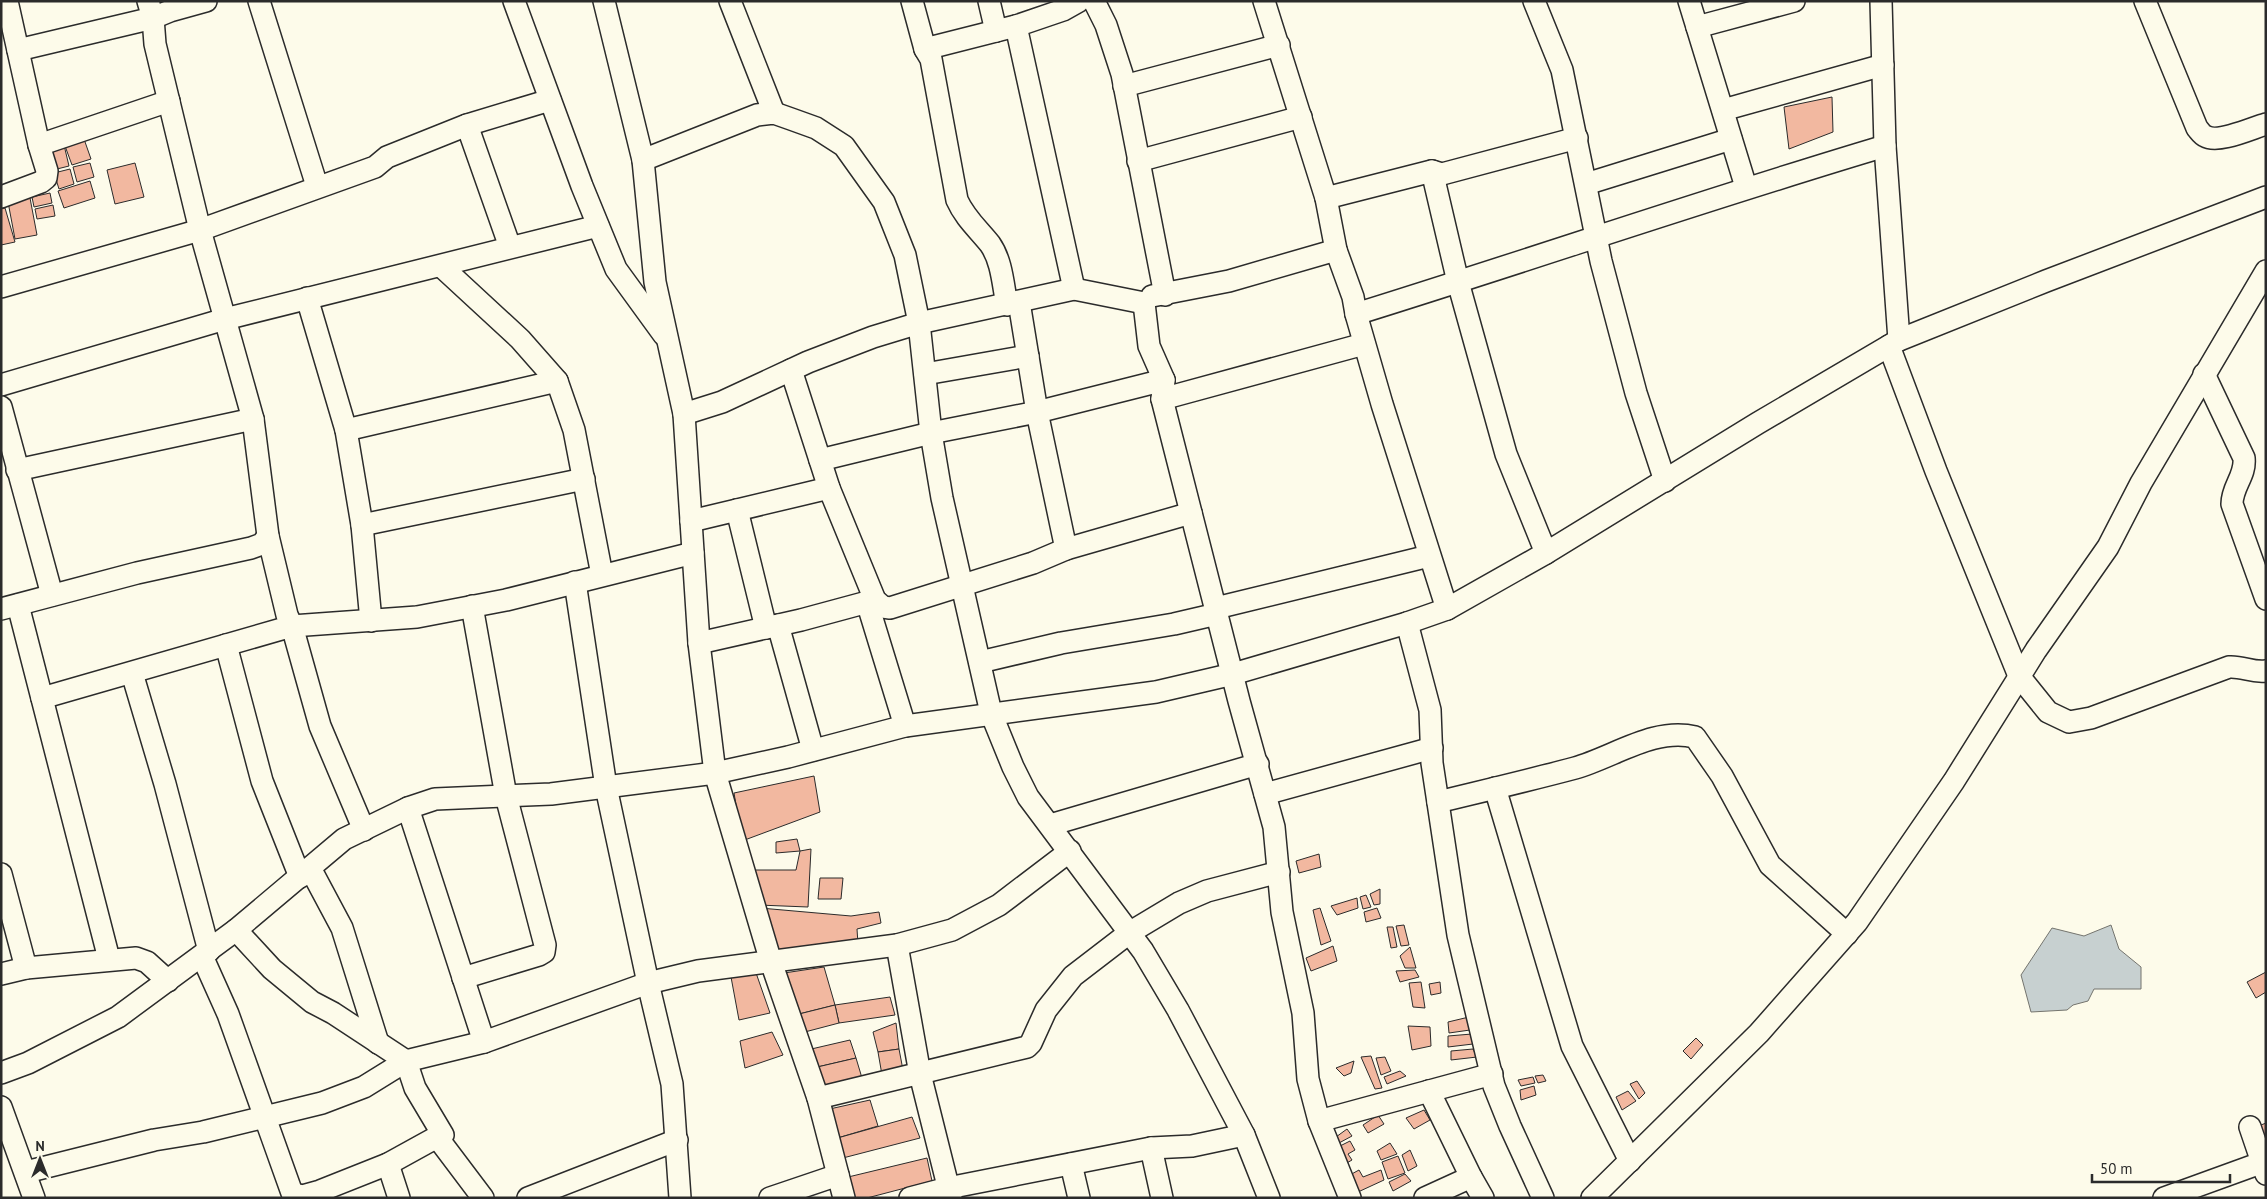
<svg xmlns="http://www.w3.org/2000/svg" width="2267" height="1199" font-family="'PT Sans',sans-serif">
  <rect width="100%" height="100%" fill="#fdfbea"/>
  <path fill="#c7d0d0" stroke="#74746e" d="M 2111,925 L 2119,949 L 2141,967 L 2141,989 L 2094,989 L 2088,1001 L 2073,1005 L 2067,1010 L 2031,1012 L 2021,975 L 2052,928 L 2084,936 Z"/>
  <g fill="#f2b8a0" stroke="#2b2b2b">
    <path d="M 1832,97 L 1833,132 L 1789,149 L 1784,107 Z"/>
    <path d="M 84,139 L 91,159 L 72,165 L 65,146 Z"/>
    <path d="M 64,145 L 69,166 L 53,170 L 46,150 Z"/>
    <path d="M 90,163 L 94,177 L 77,182 L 73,167 Z"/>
    <path d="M 135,163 L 144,197 L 115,204 L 107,170 Z"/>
    <path d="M 70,169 L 74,184 L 59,189 L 54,173 Z"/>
    <path d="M 90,181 L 95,198 L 64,208 L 58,191 Z"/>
    <path d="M 50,193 L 52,203 L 34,207 L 32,197 Z"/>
    <path d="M 30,198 L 37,235 L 15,239 L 8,202 Z"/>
    <path d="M 53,205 L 55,216 L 37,219 L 35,209 Z"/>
    <path d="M 5,208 L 15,242 L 1,245 L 1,209 Z"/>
    <path d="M 814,776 L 820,812 L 742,841 L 734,793 Z"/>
    <path d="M 797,839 L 800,851 L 776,853 L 776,842 Z"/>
    <path d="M 811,849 L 808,907 L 758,905 L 755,870 L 796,870 L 800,851 Z"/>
    <path d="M 1319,854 L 1321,867 L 1299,873 L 1296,861 Z"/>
    <path d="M 820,878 L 843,878 L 841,899 L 818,899 Z"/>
    <path d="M 1380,889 L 1380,904 L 1374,905 L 1370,894 Z"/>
    <path d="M 1366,895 L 1371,907 L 1363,909 L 1360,897 Z"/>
    <path d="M 1357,898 L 1358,908 L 1337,915 L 1331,906 Z"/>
    <path d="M 760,908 L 851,916 L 879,912 L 881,923 L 857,929 L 858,944 L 774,956 Z"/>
    <path d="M 1320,908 L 1331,941 L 1321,945 L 1313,910 Z"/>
    <path d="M 1377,908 L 1381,918 L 1366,922 L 1364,912 Z"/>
    <path d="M 1404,925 L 1409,945 L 1401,946 L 1396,926 Z"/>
    <path d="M 1387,927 L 1393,927 L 1397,947 L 1391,948 Z"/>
    <path d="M 1333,946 L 1337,961 L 1311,971 L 1306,958 Z"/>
    <path d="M 1410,947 L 1416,968 L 1405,968 L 1400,956 Z"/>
    <path d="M 824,967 L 835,1005 L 795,1015 L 784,973 Z"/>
    <path d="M 755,970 L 770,1013 L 739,1020 L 731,977 Z"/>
    <path d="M 1415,970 L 1419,977 L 1400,982 L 1396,971 Z"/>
    <path d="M 2266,972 L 2266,992 L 2256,998 L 2247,982 Z"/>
    <path d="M 1421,982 L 1425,1008 L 1413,1007 L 1409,983 Z"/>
    <path d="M 1440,982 L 1441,993 L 1431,995 L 1429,984 Z"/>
    <path d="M 890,997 L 895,1015 L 839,1023 L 835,1005 Z"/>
    <path d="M 835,1005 L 839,1023 L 801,1033 L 795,1015 Z"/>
    <path d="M 1469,1017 L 1470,1030 L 1449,1033 L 1448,1022 Z"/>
    <path d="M 896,1023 L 899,1049 L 878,1052 L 873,1032 Z"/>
    <path d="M 1408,1026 L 1430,1027 L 1431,1046 L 1412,1050 Z"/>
    <path d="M 772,1032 L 783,1055 L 745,1068 L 740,1041 Z"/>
    <path d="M 1472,1034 L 1473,1044 L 1448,1047 L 1448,1036 Z"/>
    <path d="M 1696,1038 L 1703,1045 L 1691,1059 L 1683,1051 Z"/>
    <path d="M 850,1040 L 856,1058 L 813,1068 L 807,1050 Z"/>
    <path d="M 899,1049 L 903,1070 L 882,1075 L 878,1052 Z"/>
    <path d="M 1473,1049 L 1477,1057 L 1451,1060 L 1451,1051 Z"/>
    <path d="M 1371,1056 L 1382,1088 L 1375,1089 L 1361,1057 Z"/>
    <path d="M 1385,1057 L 1391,1071 L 1381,1075 L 1376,1058 Z"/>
    <path d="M 856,1058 L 862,1078 L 820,1089 L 813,1068 Z"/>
    <path d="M 1354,1061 L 1351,1073 L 1344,1076 L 1336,1068 Z"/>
    <path d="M 1400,1071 L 1406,1076 L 1387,1084 L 1384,1077 Z"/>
    <path d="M 1543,1075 L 1546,1081 L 1538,1083 L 1535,1076 Z"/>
    <path d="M 1533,1077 L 1535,1083 L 1521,1086 L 1518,1080 Z"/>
    <path d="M 1637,1081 L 1645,1093 L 1639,1099 L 1630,1084 Z"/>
    <path d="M 1534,1086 L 1536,1095 L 1521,1100 L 1520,1090 Z"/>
    <path d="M 1628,1091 L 1636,1101 L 1622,1110 L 1616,1097 Z"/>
    <path d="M 870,1100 L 878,1126 L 834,1139 L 825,1110 Z"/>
    <path d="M 1424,1110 L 1430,1120 L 1414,1129 L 1406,1118 Z"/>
    <path d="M 1378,1115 L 1384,1124 L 1368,1133 L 1363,1125 Z"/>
    <path d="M 912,1117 L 920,1138 L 839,1159 L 834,1139 Z"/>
    <path d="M 2266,1123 L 2266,1146 L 2256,1127 Z"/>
    <path d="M 1347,1129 L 1352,1136 L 1339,1143 L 1336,1137 Z"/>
    <path d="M 1350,1141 L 1355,1150 L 1348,1154 L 1352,1160 L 1345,1164 L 1336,1148 Z"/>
    <path d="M 1390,1143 L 1397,1154 L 1381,1160 L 1377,1151 Z"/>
    <path d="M 1410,1150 L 1417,1166 L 1408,1171 L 1402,1155 Z"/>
    <path d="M 1398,1156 L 1405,1173 L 1388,1179 L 1382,1162 Z"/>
    <path d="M 927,1158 L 932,1181 L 867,1198 L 848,1198 L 844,1178 Z"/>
    <path d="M 1359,1170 L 1363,1177 L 1381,1170 L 1384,1180 L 1358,1192 L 1348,1176 Z"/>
    <path d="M 1405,1174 L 1411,1181 L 1393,1191 L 1389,1182 Z"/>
  </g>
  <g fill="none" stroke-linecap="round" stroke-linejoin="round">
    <defs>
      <g id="minor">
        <path d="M 148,1 L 153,18 L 155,44 L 200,230 L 253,419 L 268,536 L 287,615 L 292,626 L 417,617 L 506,600 L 693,553"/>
        <path d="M 259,1 L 317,186"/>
        <path d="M 514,1 L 582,186 L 616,269 L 664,335"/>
        <path d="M 604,1 L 643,160 L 655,282 L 684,414 L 699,643 L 715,773 L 771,962 L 818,1098 L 844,1198"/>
        <path d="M 730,1 L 774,113"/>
        <path d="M 912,1 L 925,49 L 931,59 L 957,200 C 965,218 978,229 990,244 C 1002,261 1003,285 1007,305"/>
        <path d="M 989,1 L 996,31"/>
        <path d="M 1094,1 L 1106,25 L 1122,74 L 1165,295"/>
        <path d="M 1264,1 L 1326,198 L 1336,250 L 1353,297 L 1356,314 L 1382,404 L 1447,609"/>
        <path d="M 1534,1 L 1562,70 L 1601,261 L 1636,393 L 1665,481"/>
        <path d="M 1689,1 L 1746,187"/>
        <path d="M 1881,1 L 1885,146 L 1899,340"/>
        <path d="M 2145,1 L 2197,128 C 2199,130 2202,135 2205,136 C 2218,144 2252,128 2266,124"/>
        <path d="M 1697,27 L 1794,1"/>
        <path d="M 925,49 L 1016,26"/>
        <path d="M 18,50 L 153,18 L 170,11 L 206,1"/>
        <path d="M 1124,86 L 1279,45"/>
        <path d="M 1723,110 L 1883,65"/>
        <path d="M 467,125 L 510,247"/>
        <path d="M 39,145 L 169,101"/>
        <path d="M 643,160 L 757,115 L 774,113 L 791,119 L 816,128 L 844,146 L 884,202 L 905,255 L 919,323 L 931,433 L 942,498 L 991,713 L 1013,767 L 1028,797 L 1143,951 L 1178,1010 L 1244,1135 L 1269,1198"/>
        <path d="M 1138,161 L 1301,117"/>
        <path d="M 1432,171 L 1458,282 L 1506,454 L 1546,553"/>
        <path d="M 1586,184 L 1731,139"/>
        <path d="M 1,197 L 41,182 L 46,178 L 47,171 L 39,145 L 7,1"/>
        <path d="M 1326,198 L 1432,171 L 1442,174 L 1577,138"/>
        <path d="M 441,266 L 520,339 L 557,381 L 574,430 L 602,575"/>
        <path d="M 1,287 L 200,230 L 375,167 L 387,157 L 467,125 L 550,100"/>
        <path d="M 1074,289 L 1016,26 L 1063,10 L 1079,1"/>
        <path d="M 1152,296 L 1229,281 L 1336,250"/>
        <path d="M 307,298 L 346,430 L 362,525 L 371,621"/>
        <path d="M 1019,302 L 1037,412 L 1066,549"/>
        <path d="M 1144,303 L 1149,346 L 1164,380 L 1162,399 L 1239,701 L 1274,827 L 1282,912 L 1303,1013 L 1308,1079 L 1319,1121 L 1350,1198"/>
        <path d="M 1356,314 C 1533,259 1707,199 1885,146"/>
        <path d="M 1889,346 L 1936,471 L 2019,676 L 2048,712 L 2069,722 L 2091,718 L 2229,667 C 2243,666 2252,673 2266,671"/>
        <path d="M 791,370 L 829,488 L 875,600 L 883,607 L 890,608 L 1033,563 L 1066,549 L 1191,513"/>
        <path d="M 925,374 L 1028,356"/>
        <path d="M 2204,374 L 2244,458 C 2246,476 2232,486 2232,504 L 2266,599"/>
        <path d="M 1,385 L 225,319 L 598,226"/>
        <path d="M 1162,399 L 1364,344"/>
        <path d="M 1,407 L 52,595"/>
        <path d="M 684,414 L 722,402 L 808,362 L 873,337 L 919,323 L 1074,289 L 1144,303"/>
        <path d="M 346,430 L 557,381"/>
        <path d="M 820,460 L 931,433 L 1037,412 L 1164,380"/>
        <path d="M 17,470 L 253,419"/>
        <path d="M 737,510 L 766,628"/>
        <path d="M 691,521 L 829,488"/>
        <path d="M 362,525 L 584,479"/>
        <path d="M 575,582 L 606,787 L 648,983 L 672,1084 L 680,1198"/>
        <path d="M 867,602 L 905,726"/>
        <path d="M 18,605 L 109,959"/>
        <path d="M 1216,608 L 1429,556"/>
        <path d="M 1,609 L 137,573 L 251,548 L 262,544 L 268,536"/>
        <path d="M 1407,623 L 1430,710 L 1432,763 L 1458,935 L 1494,1086 L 1510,1126 L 1543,1198"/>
        <path d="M 778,625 L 813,750"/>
        <path d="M 699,643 L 801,620 L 875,600"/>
        <path d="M 226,645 L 262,781 L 300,877"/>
        <path d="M 980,662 L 1061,643 L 1174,624 L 1217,614"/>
        <path d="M 132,673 L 165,784 L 209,951"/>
        <path d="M 42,698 L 292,626 L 320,726 L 364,830"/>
        <path d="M 1495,788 L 1572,1046 L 1630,1161"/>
        <path d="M 1265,794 L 1432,748"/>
        <path d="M 1438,802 C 1483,791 1530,780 1575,768 C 1614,757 1654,727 1695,737 L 1722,776 L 1770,865 L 1847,934"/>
        <path d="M 408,808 L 484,1042"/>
        <path d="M 1050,825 L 1258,764"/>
        <path d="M 310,868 L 342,928 L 378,1043"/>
        <path d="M 1,874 L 26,968"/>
        <path d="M 236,930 L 272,969 L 312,1002 L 333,1013 L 406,1061 L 415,1088 L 443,1135 L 437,1137 L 483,1198"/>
        <path d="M 897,945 L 920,1074 L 951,1198"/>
        <path d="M 202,956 L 228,1014 L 292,1193 L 302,1196 L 320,1191 L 388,1164 L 437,1137"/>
        <path d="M 1,974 L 26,968 L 136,958 L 147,962 L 168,981"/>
        <path d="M 463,978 L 539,955 L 544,952 L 545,945 L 506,796 L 472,606"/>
        <path d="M 1,1073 L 28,1063 L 118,1017 L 236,930 L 344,839 L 408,808 L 435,799 L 551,794 L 715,773 L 788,757 L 905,726 L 1156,692 L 1233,674 L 1407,623 L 1447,609 L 1546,553 L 1758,423 L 1899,340 L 2046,281 L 2266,197"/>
        <path d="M 1429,1091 L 1471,1177 L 1483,1198"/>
        <path d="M 818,1098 L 1027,1047 L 1031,1043 L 1046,1010 L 1073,976 L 1129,933 L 1179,903 L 1207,891 L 1279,872"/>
        <path d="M 1,1107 L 34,1198"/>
        <path d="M 1319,1121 L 1492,1074"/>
        <path d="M 2250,1127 L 2266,1174"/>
        <path d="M 1151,1148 L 1162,1198"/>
        <path d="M 388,1164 L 399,1198"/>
        <path d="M 1071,1164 L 1079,1198"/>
        <path d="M 26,1172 L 154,1140 L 203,1132 L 322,1103 L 364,1087 L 406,1061 L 484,1042 L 648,983 L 698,971 L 897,945 L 952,930 L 999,905 L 1070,851"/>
        <path d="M 528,1198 L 677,1140"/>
        <path d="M 770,1198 L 838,1175"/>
        <path d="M 910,1198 L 948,1188 L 1151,1148 L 1192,1146 L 1244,1135"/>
        <path d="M 1425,1198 L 1471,1177"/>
        <path d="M 1592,1198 L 1759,1033 L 1857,922 L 1954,781 L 2036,650 L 2108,547 L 2141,483 L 2266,271"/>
        <path d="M 2164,1198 L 2266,1161"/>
      </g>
    </defs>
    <use href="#minor" stroke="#2b2b2b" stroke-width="24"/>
    <use href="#minor" stroke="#fdfbea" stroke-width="21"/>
  </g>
  <rect width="2267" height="1199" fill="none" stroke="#2b2b2b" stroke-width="5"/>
  <g transform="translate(40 1159)" stroke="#fdfbea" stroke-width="4" paint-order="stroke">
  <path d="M0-4L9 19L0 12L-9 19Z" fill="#2b2b2b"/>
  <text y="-8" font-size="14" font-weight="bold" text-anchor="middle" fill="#2b2b2b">N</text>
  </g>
  <path d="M2092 1174v8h138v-8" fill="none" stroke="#2b2b2b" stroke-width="2.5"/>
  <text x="2100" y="1174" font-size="15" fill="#2b2b2b" stroke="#fdfbea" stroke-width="4" paint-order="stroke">50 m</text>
</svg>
